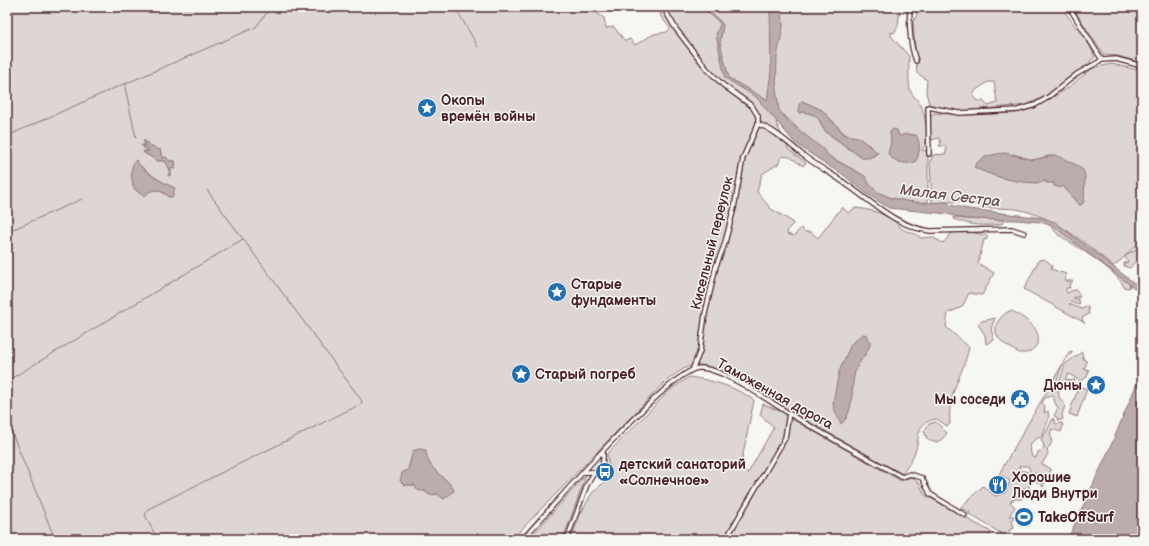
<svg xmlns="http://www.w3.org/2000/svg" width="1149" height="546" font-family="'Balsamiq Sans',sans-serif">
  <rect width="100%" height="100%" fill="#f6f6f2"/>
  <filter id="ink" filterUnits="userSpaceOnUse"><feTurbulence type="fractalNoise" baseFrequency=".025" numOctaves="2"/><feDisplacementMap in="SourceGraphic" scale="8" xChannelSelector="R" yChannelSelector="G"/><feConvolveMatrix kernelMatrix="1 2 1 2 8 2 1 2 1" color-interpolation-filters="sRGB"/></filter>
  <g filter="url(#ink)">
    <g fill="#ddd6d5" stroke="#947a80" fill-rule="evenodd">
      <path d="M 7,7 L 589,7 L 604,18 L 606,28 L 614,27 L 625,41 L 630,39 L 635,45 L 654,34 L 667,32 L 670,28 L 661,17 L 659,8 L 656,7 L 863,7 L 875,12 L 881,10 L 876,7 L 900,7 L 898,26 L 894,33 L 891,32 L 891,36 L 909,56 C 909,68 908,79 910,90 C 912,96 918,100 921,105 C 925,113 929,138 925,146 C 924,147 922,148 922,150 L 928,151 L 928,202 L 910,203 L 889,197 L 874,191 L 863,175 L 823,153 L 784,115 L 776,123 L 789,150 L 806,163 L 803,166 L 790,157 L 782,156 L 778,164 L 762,174 L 757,192 L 771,209 L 791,221 L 793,224 L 788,229 L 787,234 L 794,236 L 801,228 L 805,232 L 811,232 L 818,238 L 842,207 L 848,213 L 855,208 C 869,209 884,213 895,222 C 898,224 900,228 902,229 C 909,233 915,232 921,238 L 932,237 L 943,243 L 952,233 L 962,231 L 987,235 L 987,239 L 984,240 L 978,263 L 994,273 L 982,295 L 969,293 L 962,307 L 948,313 L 946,327 L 969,347 C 963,377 947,391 950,424 L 947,426 L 937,419 C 916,422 920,434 916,449 C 913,458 908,466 902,474 L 713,368 C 690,360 684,369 666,381 L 512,539 L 7,539 ZM 802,101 L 822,110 L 846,135 L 869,145 L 875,151 L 874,156 L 862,158 C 850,149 838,141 826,132 C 817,124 824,115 804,112 ZM 145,145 L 148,148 L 153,146 L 162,154 L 162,158 L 166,157 L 169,162 L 175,161 L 176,167 L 171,167 L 169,175 C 170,169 169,166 165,161 L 158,161 L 144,153 L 143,151 L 149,151 L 143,147 ZM 136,160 C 140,168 164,185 173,187 L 167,195 L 158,190 L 152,189 L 144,196 L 133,188 L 132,169 ZM 413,451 L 426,458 L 436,473 L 442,478 L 437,494 L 430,495 L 414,485 L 404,485 L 402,473 L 408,470 Z"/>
      <path d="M 914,7 L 1061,7 L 1090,46 L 1095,57 L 1090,61 L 1090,63 L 1047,95 L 1027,105 L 961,111 L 943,109 L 929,104 L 926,92 L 927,80 L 917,73 L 913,21 L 917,15 ZM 988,82 L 994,82 L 997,103 L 988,106 L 983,101 L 978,101 L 973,95 L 976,90 Z"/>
      <path d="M 1072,7 L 1142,7 L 1142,63 L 1118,56 L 1104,55 Z"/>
      <path d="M 1112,64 L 1142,71 L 1142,247 L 1137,245 C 1132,249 1117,265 1113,266 C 1084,242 1054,216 1016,209 C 1003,207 979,211 969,201 L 932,203 L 930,162 L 933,155 L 946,154 L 946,146 L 939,146 L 941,143 L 939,138 L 931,140 L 930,119 L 933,113 L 968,115 L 1016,113 L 1035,108 L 1065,90 L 1093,68 ZM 1013,154 L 1033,160 L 1049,156 L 1061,158 L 1078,166 L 1078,204 L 1063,186 L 1046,181 L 1036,183 L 995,176 L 974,167 Z"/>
      <path d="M 953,217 L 965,219 L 1004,220 L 1002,224 C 983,226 972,226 953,219 Z"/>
      <path d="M 1048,224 L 1057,228 L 1130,284 L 1129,288 L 1124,287 C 1118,271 1074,245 1059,235 C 1055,232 1053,228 1048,224 Z"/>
      <path d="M 1135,249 L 1142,250 L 1142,261 L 1135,262 L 1130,268 L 1124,266 L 1124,263 L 1128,262 L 1125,257 L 1130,252 L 1134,252 Z"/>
      <path d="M 1044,259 L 1052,265 L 1051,269 L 1066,274 L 1065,281 L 1073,281 L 1069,285 L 1070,288 L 1066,288 L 1066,292 L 1068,293 L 1070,291 L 1077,290 L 1080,297 L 1074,297 L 1074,299 L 1078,299 L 1080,303 L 1078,305 L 1071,302 L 1069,304 L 1082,309 L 1087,306 L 1088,308 L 1089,314 L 1082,318 L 1083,322 L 1085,323 L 1024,289 L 1039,260 Z"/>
      <path d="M 1009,311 L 1012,311 C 1023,317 1047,331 1035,347 C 1032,350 1029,353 1025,353 C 1020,354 1015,351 1011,348 C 992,338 990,323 1009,311 Z"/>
      <path d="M 995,318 L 991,329 L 994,340 L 986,344 L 985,335 L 978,324 L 982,321 Z"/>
      <path d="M 1070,351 L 1073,352 C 1061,362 1060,372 1055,386 L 1058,387 L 1059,397 L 1065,405 L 1062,415 L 1063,419 L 1058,421 L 1057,417 L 1054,416 L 1058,408 L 1055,403 L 1053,395 L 1045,398 L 1042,403 L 1045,406 L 1044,413 L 1048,411 C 1051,419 1044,429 1042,436 C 1031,441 1028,443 1032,457 L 1036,458 L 1038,452 L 1043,450 L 1044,446 L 1041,439 C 1046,434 1050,424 1053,418 L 1056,424 L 1062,423 L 1063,426 L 1061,432 L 1052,429 L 1050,434 C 1053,440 1052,445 1047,449 L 1048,454 L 1042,464 L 1051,469 L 1048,480 L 1045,481 L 1043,487 L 1041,485 L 1042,481 L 1037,483 L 1038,476 L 1035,473 L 1031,472 L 1028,466 L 1019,466 L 1020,470 L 1029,472 L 1033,478 L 1030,482 L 1028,491 L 1024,487 L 1023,492 L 1020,492 L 1023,494 L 1022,499 L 1015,499 L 1010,502 L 1015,507 L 1009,516 L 1015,516 L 1012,520 L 1014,528 L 1009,530 L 1010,535 L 1007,537 L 969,514 L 970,512 L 960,508 L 983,486 L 995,496 L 1005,493 L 1010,481 L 999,474 Z"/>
      <path d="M 1082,352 L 1083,358 L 1087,362 L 1084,369 L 1089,370 L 1087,377 L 1080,381 L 1069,374 L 1065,379 L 1072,381 L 1074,379 L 1075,382 L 1072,385 L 1059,383 L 1065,364 Z"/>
      <path d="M 689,377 C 712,380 736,387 754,400 L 740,469 L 748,473 L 774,427 L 760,415 L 763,404 L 787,414 L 783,438 L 723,539 L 571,539 L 580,515 L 592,493 L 610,477 L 607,454 L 670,390 Z"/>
      <path d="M 1079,386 L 1087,389 L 1077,417 L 1069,414 Z"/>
      <path d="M 790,418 L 901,481 L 911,477 L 919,483 L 925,495 L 991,532 L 988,539 L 728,539 L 786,440 Z"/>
      <path d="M 936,422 L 947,433 C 942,441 935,445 927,439 L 924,431 L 929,424 Z"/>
      <path d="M 586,476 L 563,539 L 529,539 L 584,477 Z"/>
    </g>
    <g fill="#bbadae" stroke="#8e747a">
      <path d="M 702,7 L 705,7 L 721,22 L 723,25 L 720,43 L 729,78 L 767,100 L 771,72 L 770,7 L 782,7 L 783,27 L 777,57 L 776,89 L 779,110 L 790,123 L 823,149 L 830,157 L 865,176 L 870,185 L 878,192 L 891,198 L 906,201 L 926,203 L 947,202 L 950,205 L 969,209 L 1043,218 L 1055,222 L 1142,289 L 1142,294 L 1053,226 L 1040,222 L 1017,220 L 965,219 L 948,214 L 889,208 L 867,194 L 841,173 L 830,167 L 795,143 L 756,97 L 725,78 L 716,34 L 720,25 L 719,22 Z"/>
      <path d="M 802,101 L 822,110 L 845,135 L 858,137 L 878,153 L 869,158 L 862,158 L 825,131 L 820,121 L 814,115 L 804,112 L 799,113 L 799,104 Z"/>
      <path d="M 893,129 L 897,130 L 899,136 L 906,134 L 916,135 C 921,143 920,155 915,162 C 905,165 894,162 888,154 L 891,142 L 890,132 Z"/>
      <path d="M 143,140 L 148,143 L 148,148 L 153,146 L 157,150 L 160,149 L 162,158 L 166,157 L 170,162 L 171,160 L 175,161 L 175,169 L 171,168 L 171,175 L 168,176 L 170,170 L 165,161 L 158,161 L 143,152 L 149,151 L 141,145 L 145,146 Z"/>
      <path d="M 1005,153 L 1033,160 L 1056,155 L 1078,166 L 1083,170 L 1085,175 L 1084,202 L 1081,205 L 1078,204 L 1063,186 L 1061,188 L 1054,186 L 1054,183 L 1046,183 L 1046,181 C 1030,187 989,176 974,167 C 980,156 994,154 1005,153 Z"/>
      <path d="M 136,160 C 140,170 164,183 175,188 L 172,197 L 168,197 C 162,188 151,188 145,196 C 130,192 128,167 136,160 Z"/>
      <path d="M 862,334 L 867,335 L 870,341 L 870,345 C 866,356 856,364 854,376 C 851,390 854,414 841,424 L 834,409 L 833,402 L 839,372 L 851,344 Z"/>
      <path d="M 1142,379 L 1142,539 L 1068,539 L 1113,441 L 1137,383 Z"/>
      <path d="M 419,449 L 426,450 C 427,473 448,475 454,491 L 444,499 L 437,494 L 430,495 L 425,491 L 419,491 L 414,485 L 404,485 L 400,481 L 402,473 L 408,470 L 413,451 Z"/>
    </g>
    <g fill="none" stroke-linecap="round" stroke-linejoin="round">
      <g stroke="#8e747a" stroke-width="1">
        <path d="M 455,7 L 478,47"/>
        <path d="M 7,136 L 126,83"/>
        <path d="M 136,138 L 125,87 L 127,83 L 256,27 L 271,7"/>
        <path d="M 7,232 L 82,199"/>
        <path d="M 7,381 L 243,239"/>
        <path d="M 7,421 L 55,539"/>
        <path d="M 157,539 L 145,515 L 148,509 L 361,404 L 362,401 L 207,190"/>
      </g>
      <defs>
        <g id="street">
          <path d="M 663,7 L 676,29 L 707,69 L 723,85 L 752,106 L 758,116 L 758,124 L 743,158 L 734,208 L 724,246 L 716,266 L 705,314 L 700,351 L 693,368"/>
          <path d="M 910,7 C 909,24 910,45 916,61"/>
          <path d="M 1069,7 L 1102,60 L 1116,59 L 1142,66"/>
          <path d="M 758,124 C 775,130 789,144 803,155 C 817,166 832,174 846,184 C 872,202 897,227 930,231 L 1012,229 L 1024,233"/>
          <path d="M 929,154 L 928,107 L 959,113 L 1018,110 L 1035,105 L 1047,98 L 1077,74 L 1102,60"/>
          <path d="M 583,472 C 600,473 604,470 603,452"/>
          <path d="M 523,539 C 549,511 671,367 700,368 C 723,368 772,403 793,416 C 829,437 865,457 902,477 L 910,474 L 922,478 L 930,494 L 965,515"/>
          <path d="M 567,539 L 587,485 L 594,473"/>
          <path d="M 726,539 L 785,438 L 789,413"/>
        </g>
      </defs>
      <use href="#street" stroke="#4a1f2b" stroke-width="6"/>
      <use href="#street" stroke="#f6f6f2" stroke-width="3.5"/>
    </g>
  </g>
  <defs>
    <symbol id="sight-disc" viewBox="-11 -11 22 22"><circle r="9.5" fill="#1f6fb2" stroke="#f6f6f2"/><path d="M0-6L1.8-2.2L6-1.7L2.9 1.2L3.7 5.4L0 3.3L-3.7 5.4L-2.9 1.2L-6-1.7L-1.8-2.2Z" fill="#fff"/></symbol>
    <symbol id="civic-disc" viewBox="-11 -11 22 22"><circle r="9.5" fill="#1f6fb2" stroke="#f6f6f2"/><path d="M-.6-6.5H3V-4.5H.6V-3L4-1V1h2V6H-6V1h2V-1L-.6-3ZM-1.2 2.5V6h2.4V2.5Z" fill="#fff"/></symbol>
    <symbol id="bus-disc" viewBox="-11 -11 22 22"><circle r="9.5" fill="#1f6fb2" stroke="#f6f6f2"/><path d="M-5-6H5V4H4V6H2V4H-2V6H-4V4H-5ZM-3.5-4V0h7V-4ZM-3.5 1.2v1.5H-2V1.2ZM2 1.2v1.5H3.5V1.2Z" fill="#fff"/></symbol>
    <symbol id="restaurant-disc" viewBox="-11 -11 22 22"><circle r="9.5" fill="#1f6fb2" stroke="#f6f6f2"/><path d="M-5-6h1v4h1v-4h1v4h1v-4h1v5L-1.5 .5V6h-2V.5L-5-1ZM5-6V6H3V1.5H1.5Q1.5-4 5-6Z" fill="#fff"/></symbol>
    <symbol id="stadium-disc" viewBox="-11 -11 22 22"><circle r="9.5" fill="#1f6fb2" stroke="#f6f6f2"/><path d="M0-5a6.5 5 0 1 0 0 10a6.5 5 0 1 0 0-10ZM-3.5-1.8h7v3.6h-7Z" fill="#fff"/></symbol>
  </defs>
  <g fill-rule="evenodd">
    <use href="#sight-disc" x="416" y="97" width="22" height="22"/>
    <use href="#sight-disc" x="546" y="281" width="22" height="22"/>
    <use href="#sight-disc" x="510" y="363" width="22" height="22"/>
    <use href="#sight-disc" x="1085" y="374" width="22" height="22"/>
    <use href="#civic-disc" x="1009" y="388" width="22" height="22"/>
    <use href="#bus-disc" x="594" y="461" width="22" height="22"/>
    <use href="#restaurant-disc" x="987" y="474" width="22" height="22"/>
    <use href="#stadium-disc" x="1013" y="506" width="22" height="22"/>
  </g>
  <g text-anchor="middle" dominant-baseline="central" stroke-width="3" stroke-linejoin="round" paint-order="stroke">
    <g font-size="14" font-weight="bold" fill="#4a1f2b" stroke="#f6f6f2" text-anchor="start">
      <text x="441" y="100">Окопы<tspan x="441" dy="16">времён войны</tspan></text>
      <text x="571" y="284">Старые<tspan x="571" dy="16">фундаменты</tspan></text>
      <text x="535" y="374">Старый погреб</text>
      <text x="1082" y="385" text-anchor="end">Дюны</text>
      <text x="1006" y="399" text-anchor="end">Мы соседи</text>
      <text x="619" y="464">детский санаторий<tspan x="619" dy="16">«Солнечное»</tspan></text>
      <text x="1012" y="477">Хорошие<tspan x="1012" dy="16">Люди Внутри</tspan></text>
      <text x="1038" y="517">TakeOffSurf</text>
    </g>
    <g font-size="14" fill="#4a1f2b" stroke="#f6f6f2">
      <text transform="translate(712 243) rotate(-76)">Кисельный переулок</text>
      <text transform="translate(775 394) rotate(29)">Таможенная дорога</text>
    </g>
    <g font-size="15" font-style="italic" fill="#6c4a52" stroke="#f6f6f2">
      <text transform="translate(950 196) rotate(7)">Малая Сестра</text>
    </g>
  </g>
  <rect width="1149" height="546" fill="none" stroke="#f6f6f2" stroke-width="24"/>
  <rect x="12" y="12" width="1125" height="522" fill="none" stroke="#4a1f2b" stroke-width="1.5" filter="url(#ink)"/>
</svg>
